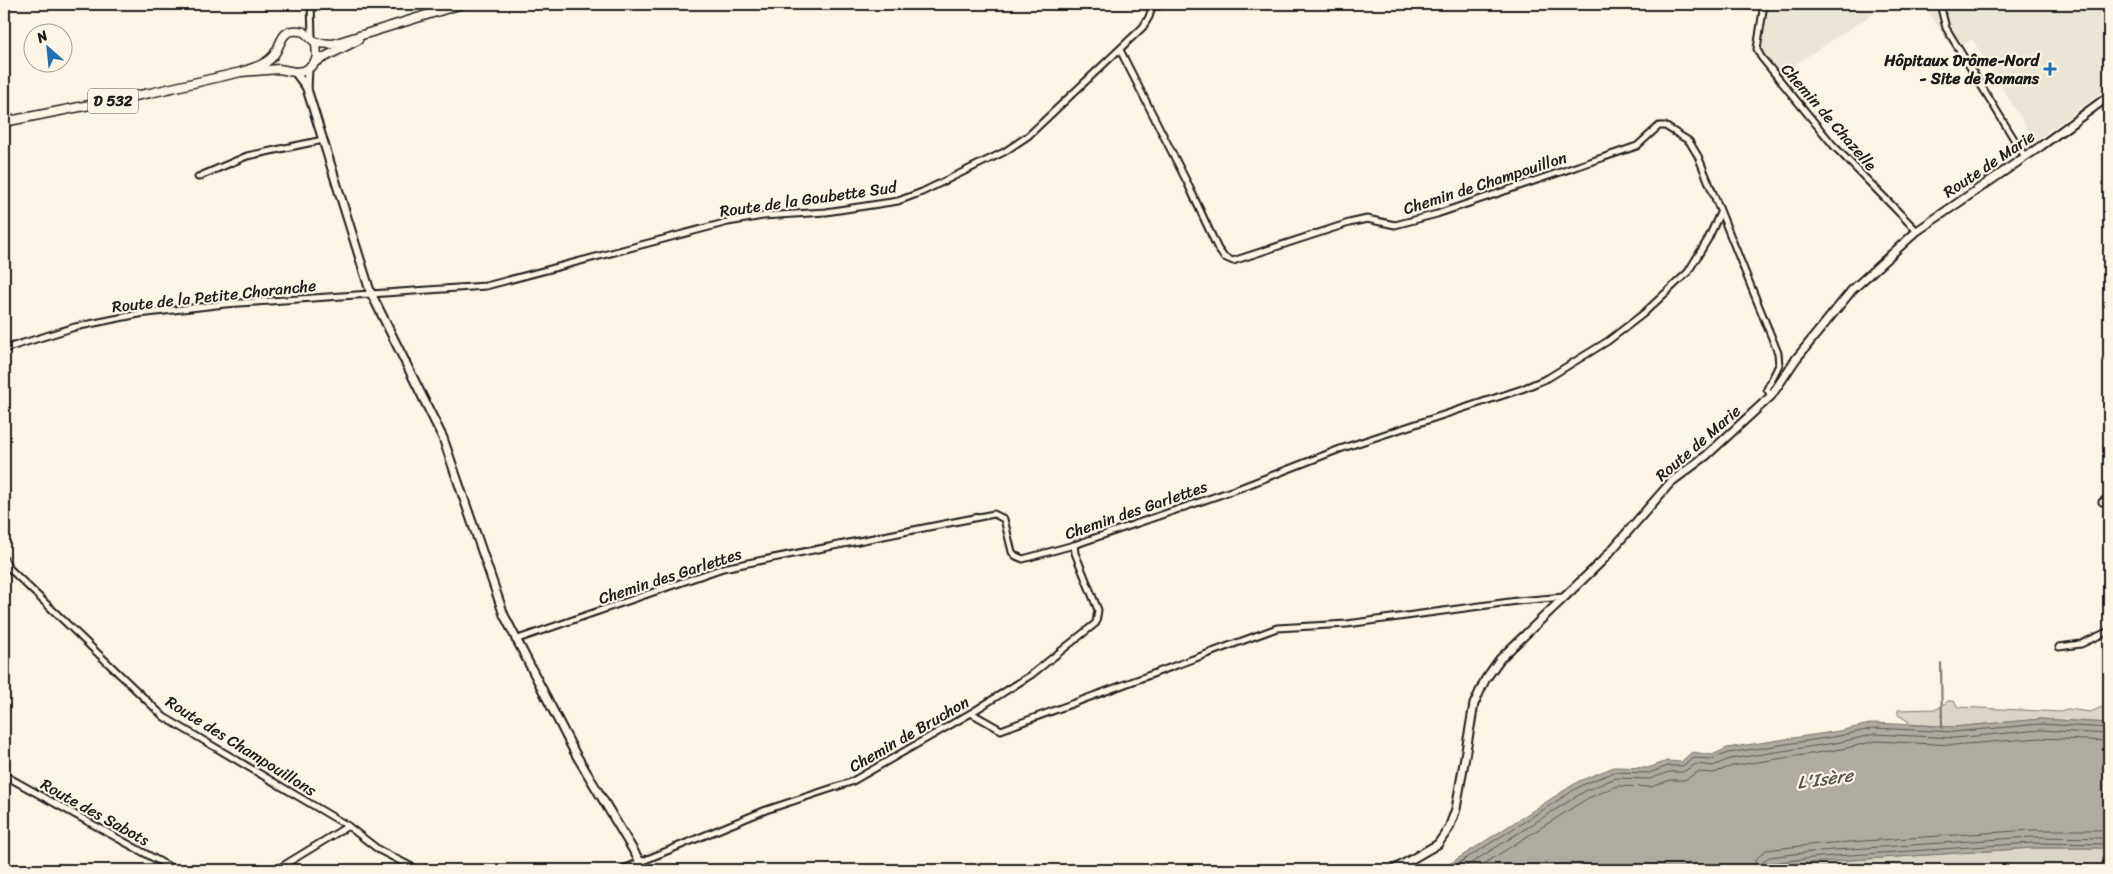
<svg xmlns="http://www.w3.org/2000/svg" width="2113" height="874" font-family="Sriracha,sans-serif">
  <rect width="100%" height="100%" fill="#fcf5e5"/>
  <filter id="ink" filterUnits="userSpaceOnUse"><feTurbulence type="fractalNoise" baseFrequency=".02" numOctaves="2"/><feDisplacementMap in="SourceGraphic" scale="10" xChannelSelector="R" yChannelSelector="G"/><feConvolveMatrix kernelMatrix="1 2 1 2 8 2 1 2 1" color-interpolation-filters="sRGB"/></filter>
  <g filter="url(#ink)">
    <g fill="#ebe5d6">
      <path d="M 1767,4 L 1888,4 L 1780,74 L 1760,50 Z"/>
      <path d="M 1923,4 L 2109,4 L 2109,87 L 2035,141 L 1972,39 L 1954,51 Z"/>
    </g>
    <g fill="#dbd5c8" stroke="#7c7872">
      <path d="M 1948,701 L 1954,701 L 1958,707 L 2061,712 L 2068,709 L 2090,712 L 2109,704 L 2109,723 L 2040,719 L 1954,727 L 1908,724 L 1908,721 L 1898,715 L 1898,710 L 1937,709 Z"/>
      <path d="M 2033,848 L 2102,848 L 2109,850 L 2109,870 L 1750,870 L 1820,862 Z"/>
    </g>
    <path fill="#b0aba1" stroke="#75726c" d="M 2040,719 L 2109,723 L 2109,850 L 2102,848 L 2033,848 L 1820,862 L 1750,870 L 1440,870 L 1579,781 L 1614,767 L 1648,768 L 1667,761 L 1681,762 L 1692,752 L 1712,755 L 1727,748 L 1839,731 L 1874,723 L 1954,727 Z"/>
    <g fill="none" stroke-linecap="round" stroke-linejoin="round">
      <g stroke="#575551" stroke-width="1">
        <path d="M 1448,870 L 1582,785 L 1615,772 L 1649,773 L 1668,766 L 1682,766 L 1694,758 L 1712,759 L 1728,753 L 1839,736 L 1875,728 L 1954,732 L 2040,724 L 2109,728"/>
        <path d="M 1460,870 L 1585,791 L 1616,778 L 1650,779 L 1669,772 L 1683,772 L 1696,764 L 1713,766 L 1730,759 L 1841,742 L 1875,734 L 1954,738 L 2040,730 L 2109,734"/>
        <path d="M 1474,870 L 1588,798 L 1618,786 L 1651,787 L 1670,780 L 1685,780 L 1698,772 L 1714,773 L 1732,766 L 1842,749 L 1876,741 L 1954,745 L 2040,738 L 2109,741"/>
        <path d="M 1753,870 L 1756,859 L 1766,850 L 1818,844 L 2032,830 L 2109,830"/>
        <path d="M 1761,870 L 1762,863 L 1769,857 L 1820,851 L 2032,837 L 2109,838"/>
        <path d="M 1767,870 L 1771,863 L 1820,857 L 2032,843 L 2109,844"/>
      </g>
      <path stroke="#75726c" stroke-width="2" d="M 1941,663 L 1942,728"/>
      <defs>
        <g id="street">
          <path d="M 311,4 L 312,37"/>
          <path d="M 1153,4 L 1159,6 L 1167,4"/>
          <path d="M 1764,4 L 1757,49 L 1761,57 L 1833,145 L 1917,231"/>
          <path d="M 1940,4 L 1946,28 L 2025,157"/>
          <path d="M 1120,50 L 1187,182 L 1218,249 L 1224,257 L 1233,261 L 1349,223 L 1367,219 L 1395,225 L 1437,214 L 1637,146 L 1659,126 L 1665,126 L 1689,141 L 1698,156 L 1778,353 L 1779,365 L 1767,389 L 1771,396"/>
          <path d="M 198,177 L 247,156 L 323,140"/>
          <path d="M 4,349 L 75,327 L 139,314 L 225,304 L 486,286 L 728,222 L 763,216 L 826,212 L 898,201 L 922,192 L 1004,152 L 1028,136 L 1143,27 L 1149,17 L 1153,4"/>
          <path d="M 2102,502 L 2109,497"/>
          <path d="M 4,559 L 9,568 L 164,717 L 348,826 L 379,850 L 418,870"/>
          <path d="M 515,640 L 723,568 L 994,514 L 1004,519 L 1012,552 L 1016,556 L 1023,559 L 1074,545 L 1240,488 L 1340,449 L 1522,389 L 1548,378 L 1608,341 L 1643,314 L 1688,272 L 1708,239 L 1720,213"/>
          <path d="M 2059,647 L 2081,644 L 2109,631"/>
          <path d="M 971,713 L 1001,730 L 1277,628 L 1347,624 L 1517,601 L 1564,597"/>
          <path d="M 4,775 L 175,870"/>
          <path d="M 276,870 L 348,826"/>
          <path d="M 621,870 L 766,810 L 851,782 L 971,713 L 1031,675 L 1096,623 L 1098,610 L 1075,553 L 1074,545"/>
        </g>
        <g id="secondary">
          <path d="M 308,69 L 307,89 L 370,291 L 443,438 L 504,615 L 575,753 L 645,870"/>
          <path d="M 295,72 L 307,88"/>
          <path d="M 1393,870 L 1438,844 L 1449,828 L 1456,809 L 1474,704 L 1485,680 L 1500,659 L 1603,560 L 1671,482 L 1707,455 L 1771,396 L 1796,359 L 1852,290 L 1917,231 L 2041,146 L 2109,96"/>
        </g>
        <g id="primary">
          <path d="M 316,43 L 333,44 L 462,4"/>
          <path d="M 315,62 L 358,40"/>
          <path d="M 4,122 L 150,93 L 241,72 L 279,69 L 295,72 L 304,71 L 313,65 L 317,57 L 316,43 L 304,32 C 279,26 283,44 273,56 C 266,65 252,68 241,72"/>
        </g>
      </defs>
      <use href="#street" stroke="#1c1c1c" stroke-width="9"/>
      <use href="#secondary" stroke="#1c1c1c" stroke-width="11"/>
      <use href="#primary" stroke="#1c1c1c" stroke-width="11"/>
      <use href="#street" stroke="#fcf5e5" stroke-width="5"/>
      <use href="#secondary" stroke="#fcf5e5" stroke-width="7"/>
      <use href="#primary" stroke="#fcf5e5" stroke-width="8"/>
    </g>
  </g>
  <path fill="#1f6fb2" stroke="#fcf5e5" stroke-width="2" d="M2047.5 61.5h5v5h5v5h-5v5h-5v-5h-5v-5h5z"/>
  <g text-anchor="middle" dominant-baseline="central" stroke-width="4.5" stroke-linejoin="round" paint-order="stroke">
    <rect fill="#fcf5e5" stroke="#5f5d58" stroke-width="1" x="88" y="88.5" width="50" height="25" rx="4"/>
    <g font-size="15" font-weight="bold" fill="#1c1c1c">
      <text x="113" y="101">D 532</text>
    </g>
    <g font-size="16" font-weight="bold" fill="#1c1c1c" stroke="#fcf5e5" text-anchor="end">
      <text x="2039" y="60">Hôpitaux Drôme-Nord<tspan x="2039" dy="18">- Site de Romans</tspan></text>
    </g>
    <g font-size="16" fill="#1c1c1c" stroke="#fcf5e5">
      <text transform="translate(1829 117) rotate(49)">Chemin de Chazelle</text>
      <text transform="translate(1989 164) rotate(-34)">Route de Marie</text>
      <text transform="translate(1485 183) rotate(-18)">Chemin de Champouillon</text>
      <text transform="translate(808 199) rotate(-8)">Route de la Goubette Sud</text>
      <text transform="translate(214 296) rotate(-6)">Route de la Petite Choranche</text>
      <text transform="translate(1698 443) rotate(-41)">Route de Marie</text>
      <text transform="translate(1136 510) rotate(-19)">Chemin des Garlettes</text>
      <text transform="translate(670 576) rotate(-18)">Chemin des Garlettes</text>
      <text transform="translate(909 734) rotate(-30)">Chemin de Bruchon</text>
      <text transform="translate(241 746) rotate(32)">Route des Champouillons</text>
      <text transform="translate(95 812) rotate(29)">Route des Sabots</text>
    </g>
    <g font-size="18" font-style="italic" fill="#575551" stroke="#fcf5e5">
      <text transform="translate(1825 779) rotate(-8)">L'Isère</text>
    </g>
  </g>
  <rect width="2113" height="874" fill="none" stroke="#fcf5e5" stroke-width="20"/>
  <rect x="10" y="10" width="2093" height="854" fill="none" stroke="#1c1c1c" stroke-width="2" filter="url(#ink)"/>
  <g transform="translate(48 48) rotate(333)"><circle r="24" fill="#fcf5e5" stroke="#a29e95"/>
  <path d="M0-4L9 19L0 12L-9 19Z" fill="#1f6fb2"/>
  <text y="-8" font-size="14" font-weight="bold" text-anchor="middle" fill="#1c1c1c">N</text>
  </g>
</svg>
